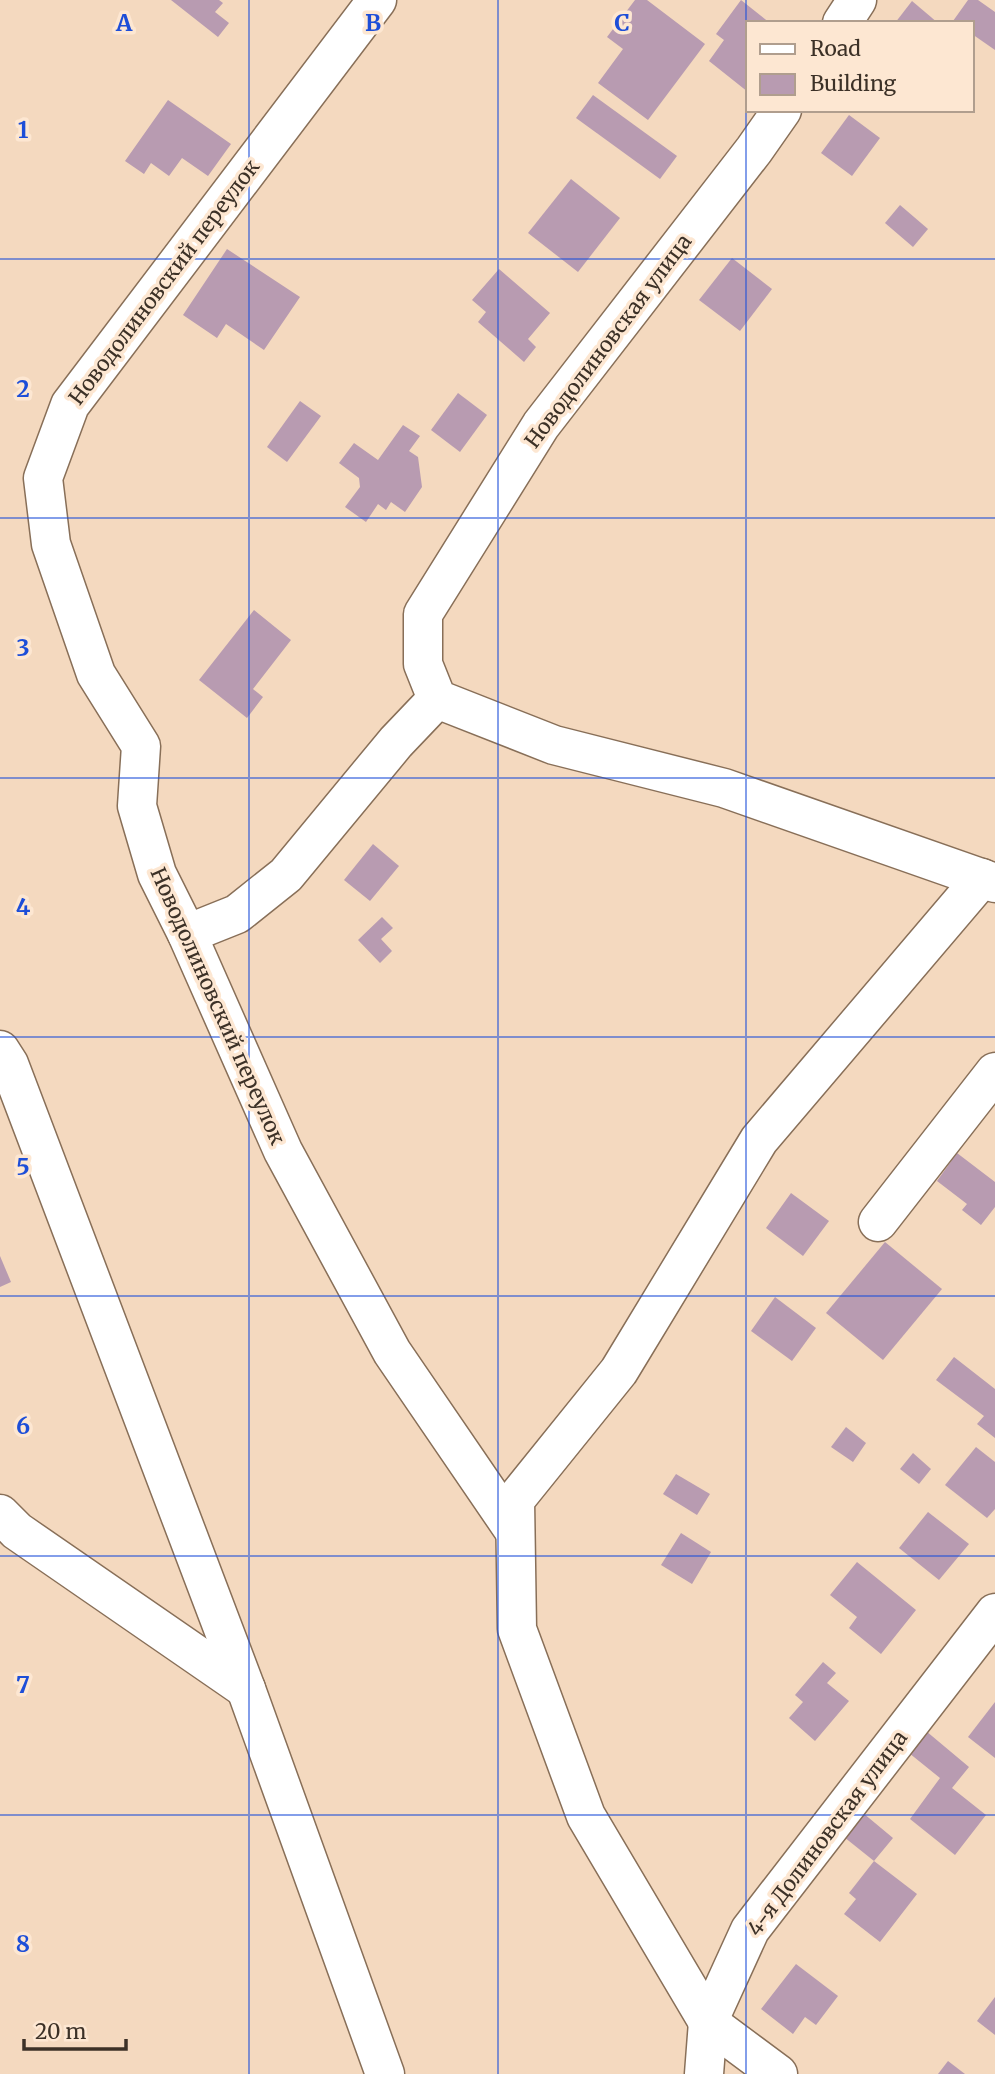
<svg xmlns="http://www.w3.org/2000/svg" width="995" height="2074" font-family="Merriweather,serif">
  <rect width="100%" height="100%" fill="#f4d9bf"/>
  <g fill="#b89bb1">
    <path d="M 171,0 L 219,0 L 223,3 L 215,12 L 229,23 L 218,37 Z"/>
    <path d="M 635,0 L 647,0 L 705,44 L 648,120 L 598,83 L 623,49 L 607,37 Z"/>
    <path d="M 741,0 L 770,23 L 748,23 L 748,92 L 709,61 L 724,40 L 716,34 Z"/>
    <path d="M 968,0 L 978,0 L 995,12 L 995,50 L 972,34 L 972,23 L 956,23 L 953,21 Z"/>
    <path d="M 912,1 L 938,23 L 895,23 Z"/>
    <path d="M 593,95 L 677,156 L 660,179 L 576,118 Z"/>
    <path d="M 168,100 L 231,144 L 208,176 L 182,158 L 169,176 L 151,163 L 144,174 L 125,161 Z"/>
    <path d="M 849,115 L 880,138 L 852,176 L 821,153 Z"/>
    <path d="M 571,179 L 620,218 L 578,272 L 528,233 Z"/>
    <path d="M 900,205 L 928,229 L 913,247 L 885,223 Z"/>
    <path d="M 227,249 L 300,297 L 264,350 L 226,324 L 217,338 L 183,315 Z"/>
    <path d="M 732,258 L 772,289 L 740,331 L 699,300 Z"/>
    <path d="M 499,269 L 550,313 L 528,339 L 536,347 L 524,362 L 478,322 L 486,312 L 472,300 Z"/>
    <path d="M 458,393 L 487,415 L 460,452 L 431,430 Z"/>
    <path d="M 300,401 L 321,416 L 287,462 L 267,447 Z"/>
    <path d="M 403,425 L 420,436 L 409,451 L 418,457 L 422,487 L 405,512 L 391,502 L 386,510 L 378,504 L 366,522 L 345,507 L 360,487 L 359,478 L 339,463 L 354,443 L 378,460 Z"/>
    <path d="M 254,610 L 291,640 L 253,689 L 263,697 L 247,718 L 199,680 Z"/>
    <path d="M 373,844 L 399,866 L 370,901 L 344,880 Z"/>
    <path d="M 382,917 L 393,928 L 381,939 L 392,951 L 380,963 L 358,940 Z"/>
    <path d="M 957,1153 L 995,1182 L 995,1207 L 981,1225 L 962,1210 L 967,1204 L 937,1181 Z"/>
    <path d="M 791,1193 L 829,1221 L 803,1256 L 766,1228 Z"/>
    <path d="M 885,1242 L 942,1289 L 883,1360 L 826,1313 Z"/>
    <path d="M 0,1256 L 11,1282 L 0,1287 Z"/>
    <path d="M 775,1297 L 816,1328 L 792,1361 L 751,1331 Z"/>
    <path d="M 954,1357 L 995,1389 L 995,1438 L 977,1424 L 984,1416 L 936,1380 Z"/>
    <path d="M 846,1427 L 866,1443 L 853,1462 L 831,1447 Z"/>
    <path d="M 976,1447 L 995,1462 L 995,1509 L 987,1518 L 945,1485 Z"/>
    <path d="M 913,1453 L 931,1469 L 919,1484 L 900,1469 Z"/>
    <path d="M 676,1474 L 710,1494 L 697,1515 L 663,1494 Z"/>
    <path d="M 928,1512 L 969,1544 L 939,1580 L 899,1548 Z"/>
    <path d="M 681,1533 L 711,1552 L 692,1584 L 661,1565 Z"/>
    <path d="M 857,1562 L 916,1610 L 881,1654 L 849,1628 L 857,1617 L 830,1595 Z"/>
    <path d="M 823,1662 L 836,1673 L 827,1683 L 849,1701 L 815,1741 L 789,1718 L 803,1702 L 795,1695 Z"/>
    <path d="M 995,1702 L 995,1758 L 968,1737 Z"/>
    <path d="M 926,1731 L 969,1767 L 952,1788 L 986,1815 L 955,1855 L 910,1819 L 940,1778 L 909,1753 Z"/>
    <path d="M 863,1813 L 893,1838 L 874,1861 L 917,1894 L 880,1942 L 844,1914 L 856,1899 L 849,1893 L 874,1861 L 844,1837 Z"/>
    <path d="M 796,1964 L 838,1996 L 816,2025 L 805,2017 L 793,2034 L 761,2009 Z"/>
    <path d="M 995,1997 L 995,2035 L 977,2021 Z"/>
    <path d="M 948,2061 L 965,2074 L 938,2074 Z"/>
  </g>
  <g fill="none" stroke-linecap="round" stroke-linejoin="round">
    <defs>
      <g id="minor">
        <path d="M 377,0 L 70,405 L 43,478 L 51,544 L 96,674 L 141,746 L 137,806 L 157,874 L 187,934 L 283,1151 L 392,1352 L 515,1532"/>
        <path d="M 842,23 L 857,0"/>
        <path d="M 782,110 L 754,150 L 541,425 L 423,614 L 423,664 L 437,699 L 554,745 L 724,788 L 995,883"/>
        <path d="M 187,934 L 237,914 L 286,875 L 396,742 L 437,699"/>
        <path d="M 0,1050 L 9,1064 L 246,1689 L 385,2074"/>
        <path d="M 878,1222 L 995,1072"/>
        <path d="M 0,1514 L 17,1531 L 246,1689"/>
        <path d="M 704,2074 L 708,2022 L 750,1930 L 995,1613"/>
        <path d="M 778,2074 L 708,2022 L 586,1816 L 517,1629 L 515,1500 L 619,1371 L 759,1140 L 982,878"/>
      </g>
    </defs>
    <use href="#minor" stroke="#886f58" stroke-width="41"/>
    <use href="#minor" stroke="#fff" stroke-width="38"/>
  </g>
  <path fill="none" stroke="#1d4ed8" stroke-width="2" stroke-opacity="0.55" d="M 249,0 L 249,2074M 498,0 L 498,2074M 746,0 L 746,2074M 0,259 L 995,259M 0,518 L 995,518M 0,778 L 995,778M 0,1037 L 995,1037M 0,1296 L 995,1296M 0,1556 L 995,1556M 0,1815 L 995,1815"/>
  <g text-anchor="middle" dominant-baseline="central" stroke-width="7" stroke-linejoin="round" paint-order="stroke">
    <g font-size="21" fill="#3c3127" stroke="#fde7d2">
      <text transform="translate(164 282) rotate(-53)">Новодолиновский переулок</text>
      <text transform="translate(608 341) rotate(-53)">Новодолиновская улица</text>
      <text transform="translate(218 1006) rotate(66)">Новодолиновский переулок</text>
      <text transform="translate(827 1833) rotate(-53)">4-я Долиновская улица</text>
    </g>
  </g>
  <g font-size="23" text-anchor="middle" font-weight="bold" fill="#1d4ed8" stroke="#fde7d2" stroke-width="7" stroke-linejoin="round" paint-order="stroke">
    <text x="124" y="31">A</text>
    <text x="373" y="31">B</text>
    <text x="622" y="31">C</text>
    <text x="23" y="138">1</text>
    <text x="23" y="397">2</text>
    <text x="23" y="656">3</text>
    <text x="23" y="915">4</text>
    <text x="23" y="1175">5</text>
    <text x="23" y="1434">6</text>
    <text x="23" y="1693">7</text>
    <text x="23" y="1952">8</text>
  </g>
  <rect x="746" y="21" width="228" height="91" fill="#fde7d2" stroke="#b09e8e" stroke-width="2"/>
  <rect x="760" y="44" width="35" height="10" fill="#ffffff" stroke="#b09e8e" stroke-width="2"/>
  <text x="810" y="56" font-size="21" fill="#3c3127">Road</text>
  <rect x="760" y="74" width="35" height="21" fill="#b89bb1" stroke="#b09e8e" stroke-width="2"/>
  <text x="810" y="91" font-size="21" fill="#3c3127">Building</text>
  <path d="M24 2039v10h102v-10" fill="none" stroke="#3c3127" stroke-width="3.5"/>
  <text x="35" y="2039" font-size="21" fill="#3c3127" stroke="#fde7d2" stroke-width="5" paint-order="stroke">20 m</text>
</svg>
